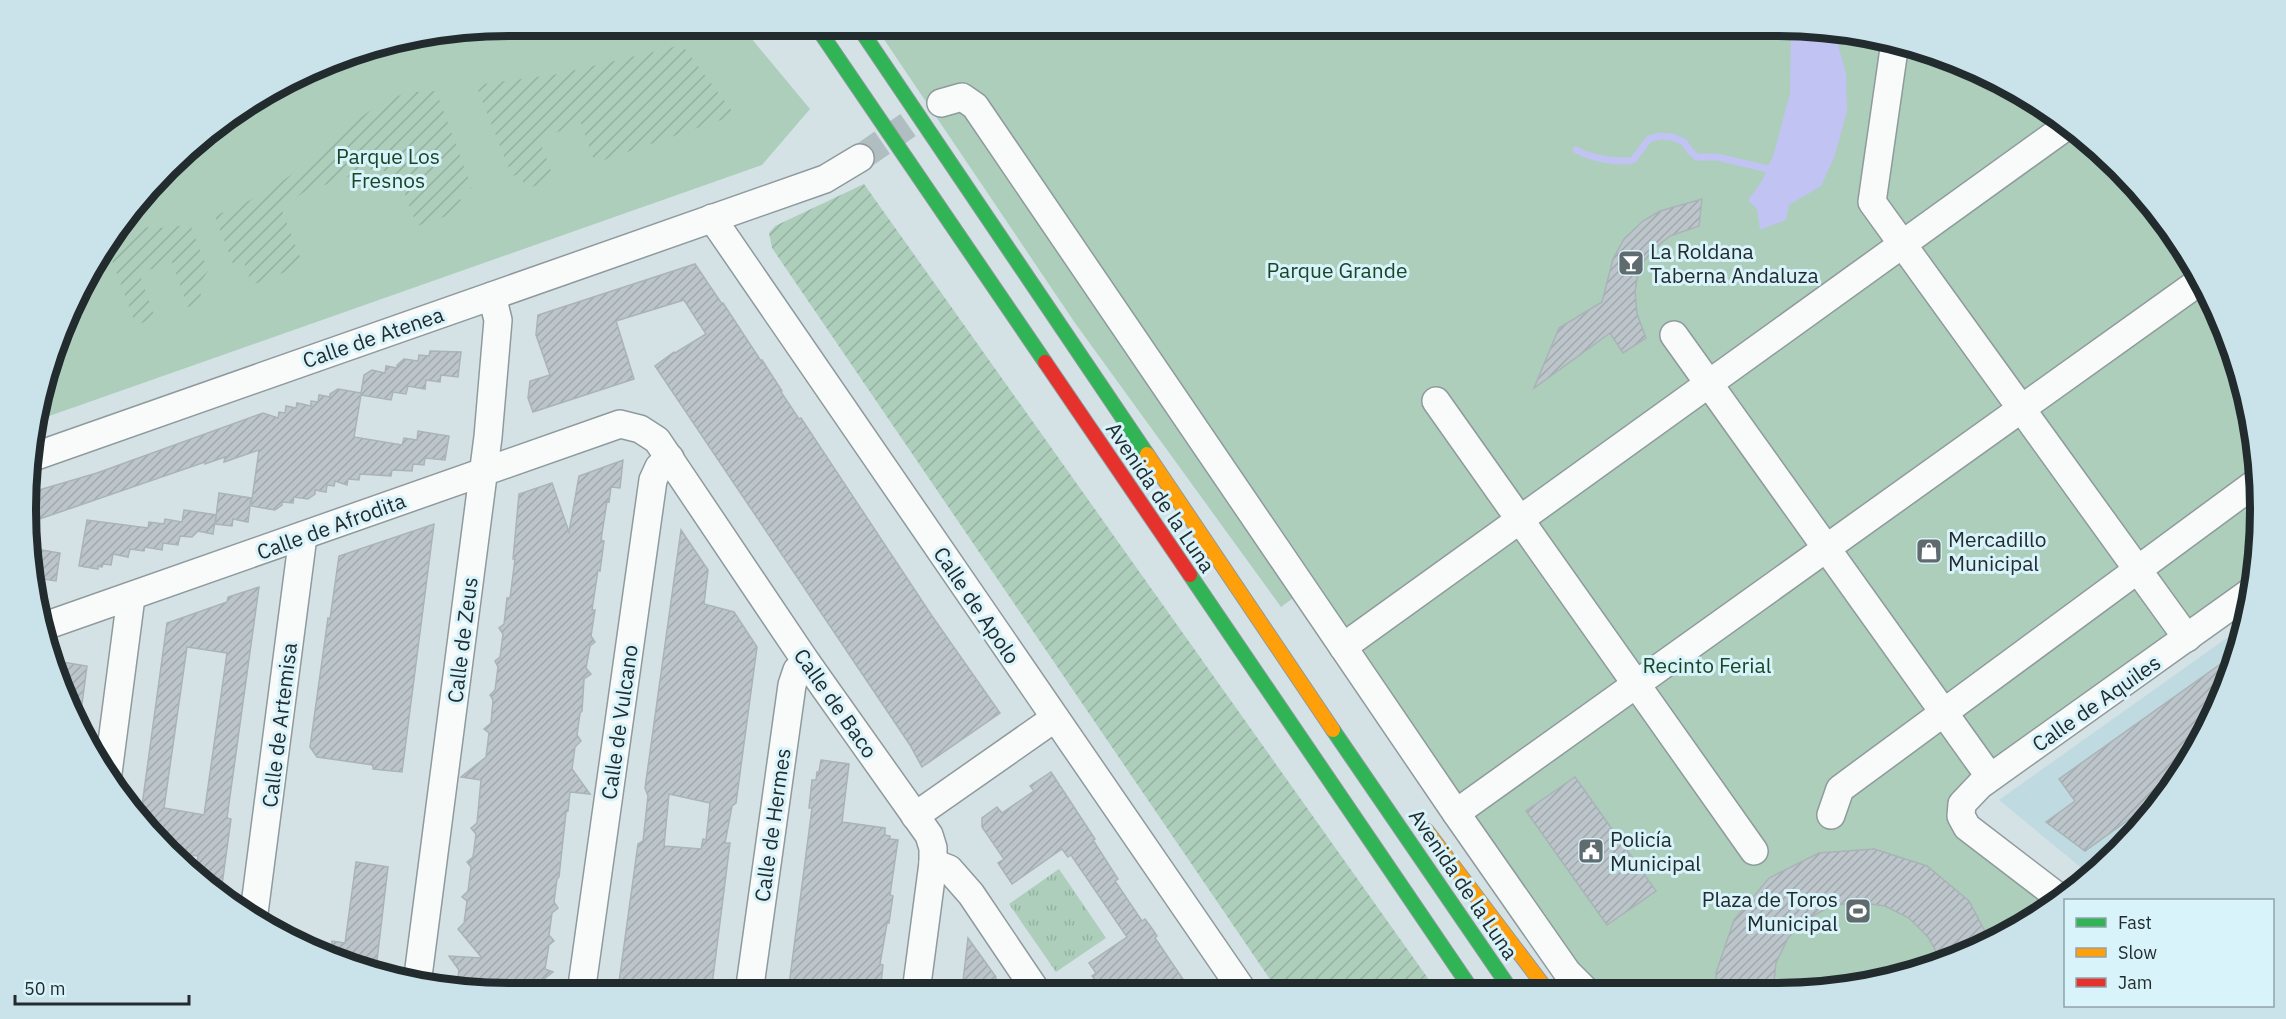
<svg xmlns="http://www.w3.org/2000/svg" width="2286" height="1019" font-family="'IBM Plex Sans',sans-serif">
  <defs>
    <pattern id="grass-tufts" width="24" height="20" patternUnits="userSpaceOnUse" patternTransform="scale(1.5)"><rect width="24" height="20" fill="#accebb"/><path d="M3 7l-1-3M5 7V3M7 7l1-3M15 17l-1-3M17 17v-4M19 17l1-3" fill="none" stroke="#94b1a1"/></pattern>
    <pattern id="garden-furrows" width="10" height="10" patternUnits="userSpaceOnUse" patternTransform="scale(1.5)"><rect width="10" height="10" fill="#accebb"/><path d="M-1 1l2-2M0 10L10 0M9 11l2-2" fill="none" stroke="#94b1a1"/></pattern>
    <pattern id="building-hatch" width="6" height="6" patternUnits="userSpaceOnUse" patternTransform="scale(1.5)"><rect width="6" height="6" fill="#bcc5ca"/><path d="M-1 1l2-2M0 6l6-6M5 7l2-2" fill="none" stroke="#a1a9ae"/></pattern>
  </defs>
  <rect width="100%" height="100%" fill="#d4e2e6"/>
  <path fill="#c0dae1" d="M 2245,625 L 2224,694 L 2161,804 L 2090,875 L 1999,800 Z"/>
  <path fill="url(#grass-tufts)" d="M 1059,869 L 1106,938 L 1056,972 L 1009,904 Z"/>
  <g fill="#accebb">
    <path d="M 510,26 L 741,26 L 810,109 L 762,165 L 35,421 L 35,415 L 91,267 L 191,145 L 268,90 L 354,51 Z"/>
    <path d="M 875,26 L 1777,26 L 1871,35 L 1961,62 L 2045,107 L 2118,167 L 2179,240 L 2224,324 L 2251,415 L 2260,509 L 2253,590 L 1962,804 L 2061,899 L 1962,957 L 1840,989 L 1585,990 L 1304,590 L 1281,607 L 1075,323 Z"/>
  </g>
  <g fill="url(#garden-furrows)">
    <path d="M 682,45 L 735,115 L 595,163 L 581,123 L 539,139 L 554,179 L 526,189 L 520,174 L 512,176 L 478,90 L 484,84 L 559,74 Z"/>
    <path d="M 436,91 L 472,188 L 458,193 L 464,210 L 417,226 L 398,175 L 374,168 L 304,192 L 281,208 L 303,265 L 252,285 L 244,262 L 233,264 L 215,216 C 242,205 269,192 292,174 C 323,150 367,104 404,94 C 414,91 426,92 436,91 Z"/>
    <path d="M 864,184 L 1437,991 L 1278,991 L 772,248 L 769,233 L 775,226 Z"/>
    <path d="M 190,224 L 208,271 L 202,280 L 200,302 L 188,307 L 172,262 L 139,273 L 155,318 L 136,325 L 107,247 L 119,232 L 140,227 L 168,228 Z"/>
  </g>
  <path fill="#c1c3f3" d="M 1791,27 L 1834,31 L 1846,73 L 1847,111 L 1835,155 L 1821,186 L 1789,205 L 1786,220 L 1760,230 L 1757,209 L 1748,200 L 1762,181 L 1774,153 L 1790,93 Z"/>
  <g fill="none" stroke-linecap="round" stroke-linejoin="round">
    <path stroke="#c1c3f3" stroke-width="7" d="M 1576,150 C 1591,158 1616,163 1633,160 L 1649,139 L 1660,136 L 1672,137 L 1684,142 L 1690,151 L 1697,157 L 1717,157 L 1768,169"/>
  </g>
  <g fill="url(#building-hatch)" stroke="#aab3b7" stroke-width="1.5" fill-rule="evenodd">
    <path d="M 1702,199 L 1699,226 L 1670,236 L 1654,249 L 1639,267 L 1635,291 L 1637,314 L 1646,338 L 1623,353 L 1610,333 L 1534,388 L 1559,328 L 1602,302 L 1613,259 L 1624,239 L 1643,221 L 1660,211 Z"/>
    <path d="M 695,264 L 722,304 L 723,303 L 761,361 L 762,360 L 782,391 L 781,392 L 799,419 L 801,418 L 932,616 L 1000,713 L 922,767 L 910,745 L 655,366 L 674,352 L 675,353 L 706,334 L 684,300 L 616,321 L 634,379 L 533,412 L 528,398 L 530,381 L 550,375 L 536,335 L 538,315 Z"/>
    <path d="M 430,351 L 461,352 L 458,377 L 441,375 L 440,382 L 426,380 L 425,389 L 408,386 L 406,394 L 393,392 L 391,400 L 361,395 L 354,437 L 402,445 L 404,438 L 417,440 L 418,431 L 449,436 L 445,460 L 425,458 L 424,465 L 413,464 L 412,471 L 392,470 L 391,476 L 360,474 L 359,480 L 348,479 L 347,485 L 335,481 L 334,486 L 327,485 L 326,492 L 315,490 L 315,494 L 308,499 L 294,497 L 293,503 L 282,502 L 282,505 L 275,510 L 251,506 L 259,450 L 224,462 L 225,457 L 205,464 L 205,462 L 31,522 L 32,492 L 97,473 L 263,413 L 278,418 L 279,412 L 285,413 L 286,406 L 296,408 L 297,403 L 311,406 L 311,401 L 318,402 L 319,395 L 330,397 L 330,394 L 338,389 L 361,393 L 364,375 L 372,370 L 385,373 L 386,366 L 397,368 L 397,365 L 404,359 L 418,361 L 419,355 L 429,356 Z"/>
    <path d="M 623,460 L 620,488 L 611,487 L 609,502 L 607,501 L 601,540 L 604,541 L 600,571 L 598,570 L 592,610 L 595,610 L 591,636 L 595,642 L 590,646 L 586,668 L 591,674 L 584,679 L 582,711 L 580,713 L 577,735 L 581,741 L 575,747 L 572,769 L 590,794 L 570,792 L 568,811 L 566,812 L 559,877 L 557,879 L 554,902 L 558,908 L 552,913 L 549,935 L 554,941 L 549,945 L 545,969 L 553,972 L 539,983 L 538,993 L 457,983 L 459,970 L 449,956 L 482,958 L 458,929 L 464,923 L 467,901 L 462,897 L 468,891 L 471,867 L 467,862 L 473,857 L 476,834 L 471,828 L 477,823 L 481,780 L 461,777 L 486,757 L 489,733 L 484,729 L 491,723 L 493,700 L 490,695 L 495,690 L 498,667 L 495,661 L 500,657 L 503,634 L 499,628 L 504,624 L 507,598 L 510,598 L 515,559 L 513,559 L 519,494 L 552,483 L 569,532 L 579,476 Z"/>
    <path d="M 219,493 L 251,498 L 248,522 L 233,519 L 232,526 L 215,524 Z"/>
    <path d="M 184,510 L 216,515 L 213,534 L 198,531 L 192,537 L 180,536 L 178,545 L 163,543 L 162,550 L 145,547 L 144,551 L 130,549 L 128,557 L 113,554 L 111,565 L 103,564 L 102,567 L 98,566 L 98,569 L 79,566 L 87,520 L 148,528 L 149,522 L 164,524 L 165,519 L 182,522 Z"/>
    <path d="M 434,524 L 402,772 L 373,769 L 373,765 L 317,757 L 310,747 L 328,618 L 330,619 L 339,556 Z"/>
    <path d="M 681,530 L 708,570 L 704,604 L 734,612 L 757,647 L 736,803 L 732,806 L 725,843 L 730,843 L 711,993 L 685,993 L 644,987 L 644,993 L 622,993 L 623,986 L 619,982 L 638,844 L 643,841 L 648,796 L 645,788 ZM 669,794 L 710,803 L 706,840 L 703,839 L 701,849 L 664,846 Z"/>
    <path d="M 30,548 L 60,553 L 56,581 L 31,577 Z"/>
    <path d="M 259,587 L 227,818 L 231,819 L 221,892 L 195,876 L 198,856 L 173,852 L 141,813 L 167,623 L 227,602 L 228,597 ZM 187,647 L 227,653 L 204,815 L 164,808 Z"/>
    <path d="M 2236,653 L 2224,694 L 2167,792 L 2085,851 L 2046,822 L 2075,801 L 2059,779 Z"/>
    <path d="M 50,660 L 87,666 L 79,727 L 51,665 Z"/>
    <path d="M 821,760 L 849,764 L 842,822 L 885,828 L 885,835 L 890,836 L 890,839 L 898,840 L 890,895 L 893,896 L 891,909 L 889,923 L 887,923 L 880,964 L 883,965 L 880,992 L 788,993 L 812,808 L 809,808 L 812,780 L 816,780 L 817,772 L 819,772 Z"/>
    <path d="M 1051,772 L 1095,839 L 1093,840 L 1118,879 L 1115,881 L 1142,921 L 1145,919 L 1151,927 L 1157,936 L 1155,938 L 1191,991 L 1103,992 L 1092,976 L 1096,973 L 1089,963 L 1127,937 L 1071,855 L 1068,857 L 1062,849 L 1012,884 L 998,863 L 1004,859 L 982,827 L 982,818 L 997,807 L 1002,813 L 1034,791 L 1030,786 Z"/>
    <path d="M 1575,777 L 1656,891 L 1607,925 L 1526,811 Z"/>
    <path d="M 1874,849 L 1927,866 L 1969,901 L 1990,941 L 1962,957 L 1942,962 L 1928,937 L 1909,918 L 1885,906 L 1858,902 L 1831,906 L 1807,919 L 1788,938 L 1776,963 L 1773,990 L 1717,990 L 1716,973 L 1734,920 L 1769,878 L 1819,853 Z"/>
    <path d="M 356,862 L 388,867 L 376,969 L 352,965 L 330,958 L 332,941 L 345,943 Z"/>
    <path d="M 968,938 L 996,977 L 994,992 L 965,992 L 966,982 L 963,981 Z"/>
  </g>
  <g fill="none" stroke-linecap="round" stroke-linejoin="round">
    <path stroke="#b0bdc1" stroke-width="27" stroke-dasharray="27 14" stroke-linecap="butt" d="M 860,158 L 908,125"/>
    <defs>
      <g id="street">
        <path d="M 1895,42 L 1872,202 L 2187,638"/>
        <path d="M 941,103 L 962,97 L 975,106 L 1456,813 L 1567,972 L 1585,990"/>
        <path d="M 712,218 L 1243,991"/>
        <path d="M 1674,335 L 1982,766"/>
        <path d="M 1436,401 L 1754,851"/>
        <path d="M 33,457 L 825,179 L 860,158"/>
        <path d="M 42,627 L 620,424 L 640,429 L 657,440 L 807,663 L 929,835 L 933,848 L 933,863 L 916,992"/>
        <path d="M 1343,647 L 2068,125"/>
        <path d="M 108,773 L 131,597"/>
        <path d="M 1456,813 L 2200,281"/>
        <path d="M 1831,815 L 1840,789 L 2258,481"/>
        <path d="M 915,816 L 1055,718"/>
        <path d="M 933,863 L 949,869 L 971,894 L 1037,992"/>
        <path d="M 2061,899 L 1967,827 L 1961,816 L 1962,804 L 1980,785 L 2253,590"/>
        <path d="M 254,913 L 303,536"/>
        <path d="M 417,984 L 488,437 L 498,320 L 492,296"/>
        <path d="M 581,993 L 653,480 L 659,467 L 670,458"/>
        <path d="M 749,993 L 792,685 L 797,670 L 807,663"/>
      </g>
      <g id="fast">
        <path d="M 816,26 L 1045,362"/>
        <path d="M 858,26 L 1147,454"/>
        <path d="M 1190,575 L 1472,990"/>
        <path d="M 1333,730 L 1511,990"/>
      </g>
      <g id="slow">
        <path d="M 1147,454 L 1333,730"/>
        <path d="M 1427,831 L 1547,990"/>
      </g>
      <path id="jam" d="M 1045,362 L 1190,575"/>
    </defs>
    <use href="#street" stroke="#8f9a9d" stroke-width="30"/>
    <use href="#fast" stroke="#8f9a9d" stroke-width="16"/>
    <use href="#slow" stroke="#8f9a9d" stroke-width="16"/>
    <use href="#jam" stroke="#8f9a9d" stroke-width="16"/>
    <use href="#street" stroke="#f9fbfb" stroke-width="27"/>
    <use href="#fast" stroke="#30b455" stroke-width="14"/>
    <use href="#slow" stroke="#ff9f0a" stroke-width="14"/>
    <use href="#jam" stroke="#e5322d" stroke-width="14"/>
  </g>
  <defs>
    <symbol id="bar-square" viewBox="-11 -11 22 22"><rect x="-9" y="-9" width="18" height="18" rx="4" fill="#606b6e" stroke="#d9f3fb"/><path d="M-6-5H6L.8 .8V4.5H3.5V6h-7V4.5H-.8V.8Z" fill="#fff"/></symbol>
    <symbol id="shop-square" viewBox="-11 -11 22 22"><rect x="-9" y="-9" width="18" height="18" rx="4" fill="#606b6e" stroke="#d9f3fb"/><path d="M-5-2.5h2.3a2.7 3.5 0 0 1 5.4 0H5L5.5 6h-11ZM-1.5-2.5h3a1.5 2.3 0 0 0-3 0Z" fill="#fff"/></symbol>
    <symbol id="civic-square" viewBox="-11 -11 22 22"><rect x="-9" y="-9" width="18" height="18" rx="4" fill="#606b6e" stroke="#d9f3fb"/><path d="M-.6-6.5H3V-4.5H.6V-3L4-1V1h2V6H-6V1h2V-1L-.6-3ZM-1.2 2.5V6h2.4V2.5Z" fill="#fff"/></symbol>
    <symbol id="stadium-square" viewBox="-11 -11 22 22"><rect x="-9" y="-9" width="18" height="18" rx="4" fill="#606b6e" stroke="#d9f3fb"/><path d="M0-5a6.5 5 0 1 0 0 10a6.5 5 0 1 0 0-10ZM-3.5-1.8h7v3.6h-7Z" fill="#fff"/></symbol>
  </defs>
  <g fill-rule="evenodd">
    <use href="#bar-square" x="1616" y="248" width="30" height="30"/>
    <use href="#shop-square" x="1914" y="536" width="30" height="30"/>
    <use href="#civic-square" x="1576" y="836" width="30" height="30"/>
    <use href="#stadium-square" x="1843" y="896" width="30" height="30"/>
  </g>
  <g text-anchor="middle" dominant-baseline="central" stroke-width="6" stroke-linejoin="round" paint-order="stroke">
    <g font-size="21" fill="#184727" stroke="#d9f3fb">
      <text x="388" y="156">Parque Los<tspan x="388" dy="24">Fresnos</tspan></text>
      <text x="1337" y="270">Parque Grande</text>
      <text x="1707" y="665">Recinto Ferial</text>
    </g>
    <g font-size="21" fill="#222b2e" stroke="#d9f3fb" text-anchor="start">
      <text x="1650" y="251">La Roldana<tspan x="1650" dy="24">Taberna Andaluza</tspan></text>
      <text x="1948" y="539">Mercadillo<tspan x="1948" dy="24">Municipal</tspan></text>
      <text x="1610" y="839">Policía<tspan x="1610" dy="24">Municipal</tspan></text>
      <text x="1838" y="899" text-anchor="end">Plaza de Toros<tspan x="1838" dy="24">Municipal</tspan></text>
    </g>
    <g font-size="21" fill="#222b2e" stroke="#d9f3fb">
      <text transform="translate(373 337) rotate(-19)">Calle de Atenea</text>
      <text transform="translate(1161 497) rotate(56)">Avenida de la Luna</text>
      <text transform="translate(331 526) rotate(-20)">Calle de Afrodita</text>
      <text transform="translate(977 605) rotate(56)">Calle de Apolo</text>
      <text transform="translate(462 640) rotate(-83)">Calle de Zeus</text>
      <text transform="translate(836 703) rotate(55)">Calle de Baco</text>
      <text transform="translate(2096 703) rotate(-35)">Calle de Aquiles</text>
      <text transform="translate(619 722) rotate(-82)">Calle de Vulcano</text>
      <text transform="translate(279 725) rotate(-83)">Calle de Artemisa</text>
      <text transform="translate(772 825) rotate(-82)">Calle de Hermes</text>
      <text transform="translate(1464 884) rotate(56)">Avenida de la Luna</text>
    </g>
  </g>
  <path d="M0 0H2286V1019H0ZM509 36H1777A473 473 0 0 1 2250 509V510A473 473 0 0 1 1777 983H509A473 473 0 0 1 36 510V509A473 473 0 0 1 509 36Z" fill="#cae3eb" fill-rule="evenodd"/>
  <path fill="none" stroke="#222b2e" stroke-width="8" d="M509 36H1777A473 473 0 0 1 2250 509V510A473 473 0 0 1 1777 983H509A473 473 0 0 1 36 510V509A473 473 0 0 1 509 36Z"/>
  <rect x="2064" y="899" width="210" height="108" fill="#d9f3fb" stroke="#90a3a9" stroke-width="1.5"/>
  <rect x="2076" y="918" width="30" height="9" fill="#30b455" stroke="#90a3a9" stroke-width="1.5"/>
  <text x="2118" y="929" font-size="18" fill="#222b2e">Fast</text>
  <rect x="2076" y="948" width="30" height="9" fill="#ff9f0a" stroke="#90a3a9" stroke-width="1.5"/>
  <text x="2118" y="959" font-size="18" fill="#222b2e">Slow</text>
  <rect x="2076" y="978" width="30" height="9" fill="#e5322d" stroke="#90a3a9" stroke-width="1.5"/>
  <text x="2118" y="989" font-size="18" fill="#222b2e">Jam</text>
  <path d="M15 995v9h174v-9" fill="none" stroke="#222b2e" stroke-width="3"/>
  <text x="24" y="995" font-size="18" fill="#222b2e" stroke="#d9f3fb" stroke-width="4.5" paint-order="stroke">50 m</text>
</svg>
